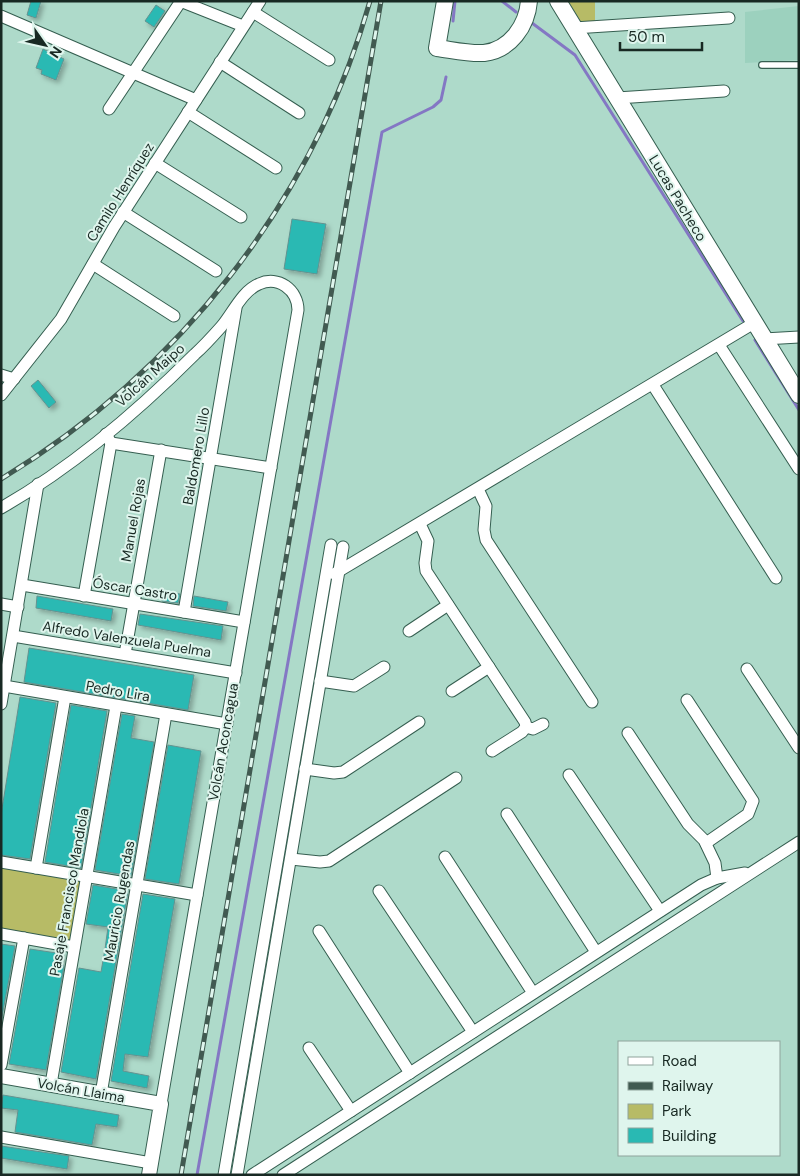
<svg xmlns="http://www.w3.org/2000/svg" width="800" height="1176" font-family="'DM Sans',sans-serif">
  <defs>
    <filter id="shadow"><feDropShadow dx="3" dy="3" stdDeviation="2.5" flood-color="#0004"/></filter>
  </defs>
  <rect width="100%" height="100%" fill="#aedaca"/>
  <path fill="#9cd1be" d="M 799,6 L 799,60 L 745,63 L 745,12 Z"/>
  <g fill="#b7bb66">
    <path d="M 568,1 L 595,1 L 595,21 L 582,24 Z"/>
    <path d="M 1,866 L 82,881 L 71,941 L 1,929 Z"/>
  </g>
  <g fill="none" stroke-linecap="round" stroke-linejoin="round">
    <g stroke="#8477c4" stroke-width="3">
      <path d="M 502,1 L 516,12"/>
      <path d="M 453,21 L 455,1"/>
      <path d="M 532,23 L 575,55 L 743,321"/>
      <path d="M 755,340 L 799,410"/>
      <path d="M 197,1175 L 382,132 L 433,107 L 441,100 L 446,77"/>
    </g>
  </g>
  <g fill="#29b9b3" stroke="#649390" filter="url(#shadow)">
    <path d="M 31,1 L 41,1 L 36,18 L 27,15 Z"/>
    <path d="M 156,5 L 165,11 L 154,27 L 145,21 Z"/>
    <path d="M 43,49 L 64,59 L 56,80 L 41,74 L 42,70 L 36,68 Z"/>
    <path d="M 292,219 L 326,224 L 317,274 L 284,269 Z"/>
    <path d="M 38,380 L 56,402 L 49,408 L 31,386 Z"/>
    <path d="M 163,591 L 180,594 L 178,603 L 162,601 Z"/>
    <path d="M 37,596 L 113,609 L 111,621 L 36,608 Z"/>
    <path d="M 194,596 L 228,602 L 226,611 L 193,606 Z"/>
    <path d="M 140,614 L 223,626 L 221,640 L 138,625 Z"/>
    <path d="M 29,648 L 194,675 L 188,710 L 24,682 Z"/>
    <path d="M 20,697 L 56,703 L 30,859 L 1,855 L 1,815 Z"/>
    <path d="M 71,705 L 107,711 L 81,868 L 45,862 Z"/>
    <path d="M 122,714 L 135,716 L 131,738 L 154,742 L 131,876 L 95,870 Z"/>
    <path d="M 168,745 L 201,751 L 179,884 L 145,879 Z"/>
    <path d="M 93,885 L 128,891 L 96,1079 L 61,1072 L 79,968 L 101,972 L 105,949 L 108,927 L 86,924 Z"/>
    <path d="M 143,894 L 175,899 L 148,1057 L 125,1054 L 123,1071 L 149,1076 L 147,1088 L 111,1081 Z"/>
    <path d="M 1,944 L 15,946 L 1,1022 Z"/>
    <path d="M 30,949 L 63,954 L 61,965 L 64,966 L 46,1070 L 9,1064 Z"/>
    <path d="M 3,1095 L 119,1115 L 117,1127 L 96,1124 L 92,1145 L 15,1132 L 18,1110 L 1,1108 Z"/>
    <path d="M 1,1146 L 69,1156 L 67,1169 L 1,1158 Z"/>
  </g>
  <g fill="none" stroke-linecap="round" stroke-linejoin="round">
    <defs>
      <path id="service" d="M 762,65 L 799,65"/>
      <g id="minor">
        <path d="M 180,1 L 243,26"/>
        <path d="M 253,12 L 329,60"/>
        <path d="M 1,16 L 196,100"/>
        <path d="M 574,28 L 729,18"/>
        <path d="M 220,62 L 299,113"/>
        <path d="M 617,98 L 724,91"/>
        <path d="M 109,109 L 181,1"/>
        <path d="M 188,112 L 276,168"/>
        <path d="M 155,163 L 241,217"/>
        <path d="M 123,212 L 216,271"/>
        <path d="M 93,264 L 174,316"/>
        <path d="M 764,339 L 799,337"/>
        <path d="M 719,345 L 799,469"/>
        <path d="M 1,375 L 14,379"/>
        <path d="M 653,385 L 776,578"/>
        <path d="M 1,395 L 61,319 L 114,227 L 260,1"/>
        <path d="M 106,434 L 111,443 L 271,468"/>
        <path d="M 478,489 L 486,506 L 484,530 L 486,540 L 592,702"/>
        <path d="M 1,508 C 73,467 137,412 195,354 C 204,346 213,336 221,327 C 233,313 242,291 259,284 C 278,275 298,290 298,310 L 161,1104"/>
        <path d="M 420,524 L 428,541 L 425,563 L 426,571 L 525,722 L 526,727 L 522,732 L 492,751"/>
        <path d="M 334,574 L 754,323"/>
        <path d="M 22,585 L 244,622"/>
        <path d="M 84,596 L 111,443"/>
        <path d="M 1,604 L 18,607"/>
        <path d="M 184,612 L 236,308"/>
        <path d="M 409,631 L 448,605"/>
        <path d="M 13,636 L 236,673"/>
        <path d="M 125,654 L 161,450"/>
        <path d="M 747,669 L 799,748"/>
        <path d="M 320,681 L 354,686 L 384,667"/>
        <path d="M 4,686 L 227,724"/>
        <path d="M 452,691 L 489,667"/>
        <path d="M 687,700 L 753,801 L 748,814 L 706,843"/>
        <path d="M 1,704 L 38,484"/>
        <path d="M 526,727 L 533,729 L 543,724"/>
        <path d="M 628,733 L 688,824 L 704,840 L 715,863 L 717,878"/>
        <path d="M 305,769 L 334,773 L 343,772 L 419,722"/>
        <path d="M 569,775 L 660,911"/>
        <path d="M 507,814 L 596,952"/>
        <path d="M 445,857 L 533,993"/>
        <path d="M 291,859 L 320,862 L 329,861 L 456,778"/>
        <path d="M 1,862 L 197,895"/>
        <path d="M 36,868 L 65,697"/>
        <path d="M 379,891 L 473,1032"/>
        <path d="M 319,931 L 410,1073"/>
        <path d="M 1,934 L 74,947"/>
        <path d="M 309,1048 L 351,1111"/>
        <path d="M 1,1065 L 24,938"/>
        <path d="M 51,1084 L 116,706"/>
        <path d="M 101,1094 L 166,714"/>
        <path d="M 1,1137 L 151,1163"/>
        <path d="M 224,1175 L 331,545"/>
        <path d="M 237,1175 L 343,547"/>
        <path d="M 252,1175 L 701,885 L 717,878 L 745,873"/>
        <path d="M 283,1175 L 799,842"/>
      </g>
      <path id="tertiary" d="M 1,1076 L 161,1104 L 149,1175"/>
      <g id="secondary">
        <path d="M 445,1 L 437,48 C 452,50 469,54 484,53 C 510,50 527,26 529,1"/>
        <path d="M 558,1 L 799,395"/>
      </g>
    </defs>
    <use href="#service" stroke="#355e50" stroke-width="8"/>
    <use href="#minor" stroke="#355e50" stroke-width="13"/>
    <use href="#tertiary" stroke="#355e50" stroke-width="16"/>
    <use href="#secondary" stroke="#355e50" stroke-width="18"/>
    <use href="#service" stroke="#fff" stroke-width="5.5"/>
    <use href="#minor" stroke="#fff" stroke-width="11"/>
    <use href="#tertiary" stroke="#fff" stroke-width="14"/>
    <use href="#secondary" stroke="#fff" stroke-width="16"/>
    <defs>
      <g id="rail">
        <path d="M 1,479 C 179,371 313,202 370,1"/>
        <path d="M 181,1175 L 381,1"/>
      </g>
    </defs>
    <use href="#rail" stroke="#415a51" stroke-width="5"/>
    <use href="#rail" stroke="#dff5ed" stroke-width="3" stroke-dasharray="9" stroke-linecap="butt"/>
  </g>
  <g text-anchor="middle" dominant-baseline="central" stroke-width="4" stroke-linejoin="round" paint-order="stroke">
    <g font-size="14" fill="#182923" stroke="#dff5ed">
      <text transform="translate(120 192) rotate(-58)">Camilo Henríquez</text>
      <text transform="translate(678 198) rotate(59)">Lucas Pacheco</text>
      <text transform="translate(150 375) rotate(-42)">Volcán Maipo</text>
      <text transform="translate(196 456) rotate(-80)">Baldomero Lillo</text>
      <text transform="translate(133 520) rotate(-80)">Manuel Rojas</text>
      <text transform="translate(135 589) rotate(9)">Óscar Castro</text>
      <text transform="translate(127 639) rotate(9)">Alfredo Valenzuela Puelma</text>
      <text transform="translate(118 691) rotate(10)">Pedro Lira</text>
      <text transform="translate(223 742) rotate(-80)">Volcán Aconcagua</text>
      <text transform="translate(69 892) rotate(-80)">Pasaje Francisco Mandiola</text>
      <text transform="translate(119 901) rotate(-80)">Mauricio Rugendas</text>
      <text transform="translate(81 1090) rotate(10)">Volcán Llaima</text>
    </g>
  </g>
  <rect width="800" height="1176" fill="none" stroke="#182923" stroke-width="5"/>
  <rect x="618" y="1041" width="162" height="115" fill="#dff5ed" stroke="#8fa39c"/>
  <rect x="628" y="1057" width="25" height="8" fill="#ffffff" stroke="#8fa39c"/>
  <text x="662" y="1066" font-size="15" fill="#182923">Road</text>
  <rect x="628" y="1082" width="25" height="8" fill="#415a51" stroke="#8fa39c"/>
  <text x="662" y="1091" font-size="15" fill="#182923">Railway</text>
  <rect x="628" y="1104" width="25" height="15" fill="#b7bb66" stroke="#8fa39c"/>
  <text x="662" y="1116" font-size="15" fill="#182923">Park</text>
  <rect x="628" y="1128" width="25" height="15" fill="#29b9b3" stroke="#8fa39c"/>
  <text x="662" y="1141" font-size="15" fill="#182923">Building</text>
  <g transform="translate(45 45) rotate(124)" stroke="#dff5ed" stroke-width="4" paint-order="stroke">
  <path d="M0-4L9 19L0 12L-9 19Z" fill="#182923"/>
  <text y="-8" font-size="14" font-weight="bold" text-anchor="middle" fill="#182923">N</text>
  </g>
  <path d="M620 42v8h82v-8" fill="none" stroke="#182923" stroke-width="2.5"/>
  <text x="628" y="42" font-size="15" fill="#182923" stroke="#dff5ed" stroke-width="4" paint-order="stroke">50 m</text>
</svg>
